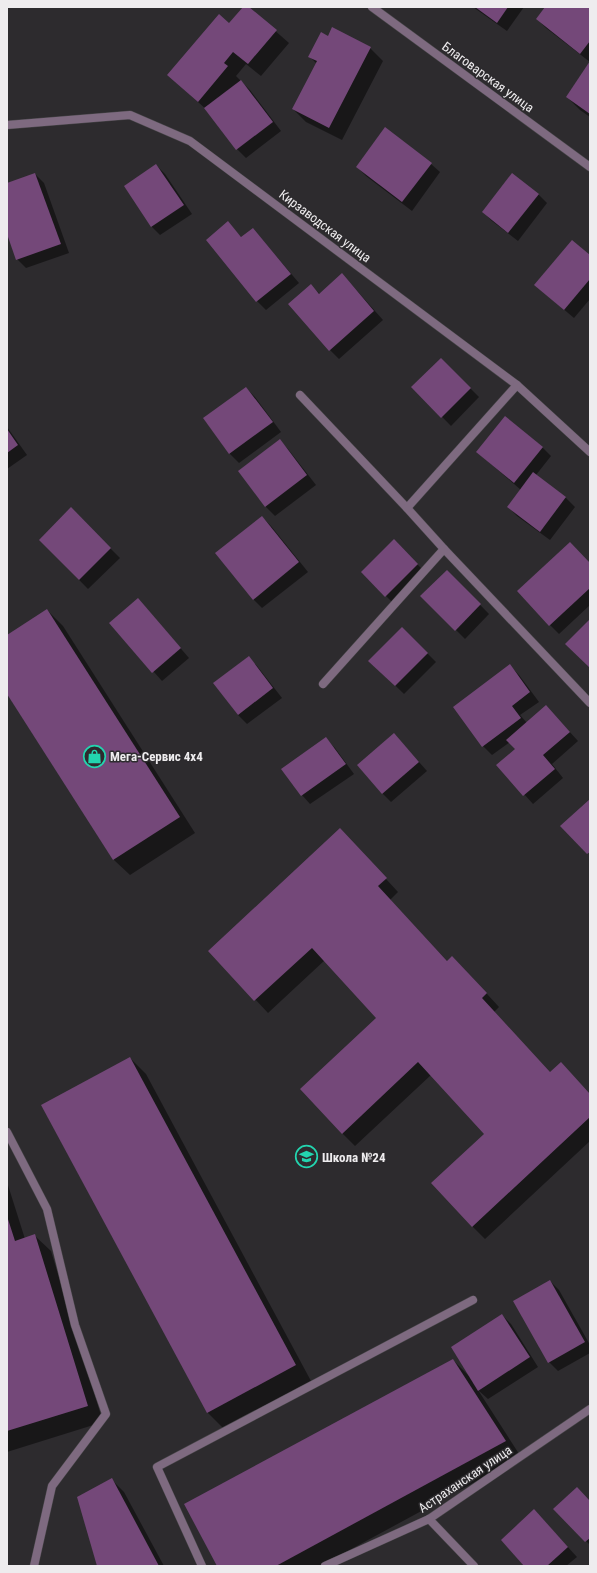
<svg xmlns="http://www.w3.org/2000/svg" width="597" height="1573" font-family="'Roboto Condensed',sans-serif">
  <rect width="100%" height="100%" fill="#2d2b2e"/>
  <g fill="#0007">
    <path d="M 244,7 L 248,7 L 289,43 L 261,76 L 246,64 L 236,76 L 250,90 L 281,131 L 246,158 L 237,149 L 208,111 L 168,75 L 229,24 Z"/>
    <path d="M 473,7 L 524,7 L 507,31 Z"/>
    <path d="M 547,7 L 590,7 L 590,62 L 546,28 L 537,19 Z"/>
    <path d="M 328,37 L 370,48 L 383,61 L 342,140 L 306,122 L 293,109 L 317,64 L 309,56 Z"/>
    <path d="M 590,63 L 590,117 L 580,110 L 567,97 Z"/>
    <path d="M 431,164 L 440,172 L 412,211 L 366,176 L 357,167 Z"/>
    <path d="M 156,165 L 165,174 L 192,214 L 160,235 L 151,226 Z"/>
    <path d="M 35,174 L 44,183 L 69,253 L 26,268 L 17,259 L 7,231 L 7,184 Z"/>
    <path d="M 538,194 L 547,203 L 518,241 L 492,221 L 483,212 Z"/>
    <path d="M 228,223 L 242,238 L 253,229 L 299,283 L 266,310 L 257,301 Z"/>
    <path d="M 590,256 L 590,299 L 574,318 L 535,285 Z"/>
    <path d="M 351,284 L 383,320 L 339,359 L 330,350 L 311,286 L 320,294 Z"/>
    <path d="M 441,359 L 479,397 L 451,426 L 413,387 Z"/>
    <path d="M 246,388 L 255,397 L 281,432 L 239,463 L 230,454 L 204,419 Z"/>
    <path d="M 7,427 L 27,455 L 7,469 Z"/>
    <path d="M 279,440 L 288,449 L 316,485 L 275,516 L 266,507 L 239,471 Z"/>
    <path d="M 542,447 L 551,456 L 536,475 L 566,498 L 575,507 L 550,540 L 517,516 L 508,507 L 521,490 L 477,452 Z"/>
    <path d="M 71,509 L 120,558 L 88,589 L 40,540 Z"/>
    <path d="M 262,517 L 271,526 L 308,572 L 262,608 L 253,599 Z"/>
    <path d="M 394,541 L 426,573 L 395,605 L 362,572 Z"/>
    <path d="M 590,564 L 590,605 L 559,634 L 550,625 Z"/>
    <path d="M 447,571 L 489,614 L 465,639 L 422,596 Z"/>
    <path d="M 138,599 L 189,658 L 162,681 L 110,623 Z"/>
    <path d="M 47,610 L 63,626 L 195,833 L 130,875 L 114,860 L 7,693 L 7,636 Z"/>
    <path d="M 402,628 L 436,662 L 404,694 L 370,661 Z"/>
    <path d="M 248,657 L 257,666 L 282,698 L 247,724 L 238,715 L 215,683 Z"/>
    <path d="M 510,666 L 519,675 L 539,702 L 520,715 L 527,723 L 546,706 L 578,741 L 552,764 L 563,778 L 533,804 L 498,765 L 516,749 L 510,742 L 492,755 L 483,746 Z"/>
    <path d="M 394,734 L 427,771 L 391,802 L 382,793 Z"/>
    <path d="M 326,739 L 335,748 L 354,774 L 310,804 L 302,795 Z"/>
    <path d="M 352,842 L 398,892 L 390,900 L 448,962 L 452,957 L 465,970 L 499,1007 L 494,1012 L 550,1073 L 590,1095 L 590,1141 L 485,1239 L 472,1226 L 485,1134 L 431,1075 L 355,1146 L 342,1133 L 378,1018 L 325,960 L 268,1013 L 210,951 Z"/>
    <path d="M 130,1058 L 146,1074 L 311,1381 L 223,1428 L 208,1413 L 42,1106 Z"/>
    <path d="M 7,1182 L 25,1239 L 35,1236 L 51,1251 L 103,1422 L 7,1452 Z"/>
    <path d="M 550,1281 L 559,1290 L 590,1345 L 590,1353 L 558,1371 L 549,1362 Z"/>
    <path d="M 502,1315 L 511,1324 L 538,1367 L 488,1399 L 478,1390 L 521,1457 L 320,1566 L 219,1566 L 453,1360 L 469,1376 Z"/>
    <path d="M 111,1479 L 124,1492 L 164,1566 L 98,1566 Z"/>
    <path d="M 590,1502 L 590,1545 L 555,1509 Z"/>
    <path d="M 543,1520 L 577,1557 L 566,1566 L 526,1566 Z"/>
  </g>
  <g fill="#744879">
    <path d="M 243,7 L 249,7 L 277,30 L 248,64 L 233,52 L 224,63 L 228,66 L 198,102 L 167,75 L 219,14 L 229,23 Z"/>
    <path d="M 475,7 L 508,7 L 497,23 Z"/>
    <path d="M 545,7 L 590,7 L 590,41 L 580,54 L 536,19 Z"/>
    <path d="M 332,27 L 371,47 L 329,128 L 292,109 L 317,61 L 308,57 L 321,32 L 328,36 Z"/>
    <path d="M 590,61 L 590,114 L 566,97 Z"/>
    <path d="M 241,80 L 273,122 L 236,150 L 204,108 Z"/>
    <path d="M 385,127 L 432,163 L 402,202 L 356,167 Z"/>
    <path d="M 156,164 L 184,205 L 151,227 L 124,186 Z"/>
    <path d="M 35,173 L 61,244 L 16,260 L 7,234 L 7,183 Z"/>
    <path d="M 512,173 L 539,194 L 508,233 L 482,212 Z"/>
    <path d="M 228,221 L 241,237 L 253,228 L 291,274 L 256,302 L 206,240 Z"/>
    <path d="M 572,240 L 590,255 L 590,279 L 564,310 L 534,285 Z"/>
    <path d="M 342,273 L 374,311 L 329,351 L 288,304 L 311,284 L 319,294 Z"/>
    <path d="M 441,358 L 471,388 L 441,418 L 411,387 Z"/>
    <path d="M 246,387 L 273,422 L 229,454 L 203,418 Z"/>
    <path d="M 505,416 L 543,447 L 514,483 L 476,452 Z"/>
    <path d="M 7,429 L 18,445 L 7,453 Z"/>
    <path d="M 280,439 L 307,475 L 265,507 L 238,471 Z"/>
    <path d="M 533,472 L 566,497 L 540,532 L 507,507 Z"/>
    <path d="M 71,507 L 111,548 L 79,580 L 39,540 Z"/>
    <path d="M 262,516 L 299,562 L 253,600 L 215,553 Z"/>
    <path d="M 394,539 L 418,564 L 385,597 L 361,572 Z"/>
    <path d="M 570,542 L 590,563 L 590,588 L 549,626 L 517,591 Z"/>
    <path d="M 447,570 L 481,604 L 455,631 L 420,596 Z"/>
    <path d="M 138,598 L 181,648 L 152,673 L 109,623 Z"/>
    <path d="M 47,609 L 180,817 L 113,860 L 7,694 L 7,635 Z"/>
    <path d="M 590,619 L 590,668 L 565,644 Z"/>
    <path d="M 402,627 L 428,653 L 395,686 L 368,661 Z"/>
    <path d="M 249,656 L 273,688 L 238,715 L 213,683 Z"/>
    <path d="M 510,664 L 530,692 L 512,706 L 521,718 L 482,747 L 453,707 Z"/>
    <path d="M 546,705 L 570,732 L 543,755 L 555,769 L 523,796 L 496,765 L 515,749 L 506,740 Z"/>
    <path d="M 394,733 L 419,762 L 382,794 L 357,765 Z"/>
    <path d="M 326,737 L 346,764 L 301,796 L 281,769 Z"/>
    <path d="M 590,799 L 590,852 L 587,854 L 560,826 Z"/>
    <path d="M 340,828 L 387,878 L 378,886 L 447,961 L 452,956 L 487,993 L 482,998 L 550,1072 L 561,1062 L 590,1094 L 590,1117 L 472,1227 L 431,1183 L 484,1134 L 418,1062 L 342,1134 L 300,1089 L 376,1018 L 312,948 L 254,1001 L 208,951 Z"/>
    <path d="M 130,1057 L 296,1365 L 207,1413 L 41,1105 Z"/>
    <path d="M 7,1216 L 15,1241 L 35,1234 L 88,1406 L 7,1431 Z"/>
    <path d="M 550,1280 L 585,1342 L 548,1363 L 513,1301 Z"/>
    <path d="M 502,1314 L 530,1357 L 478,1391 L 451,1347 Z"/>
    <path d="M 453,1359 L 506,1441 L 276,1566 L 217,1566 L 184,1504 Z"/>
    <path d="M 112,1478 L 159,1566 L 97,1566 L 77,1497 Z"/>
    <path d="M 577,1487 L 590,1501 L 590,1538 L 585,1542 L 553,1509 Z"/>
    <path d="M 534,1509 L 568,1547 L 547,1566 L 524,1566 L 501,1540 Z"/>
  </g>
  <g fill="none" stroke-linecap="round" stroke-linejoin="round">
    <defs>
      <g id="service">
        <path d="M 7,1132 L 47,1209 L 75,1325 L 106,1414 L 52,1486 L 34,1566"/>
        <path d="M 202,1566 L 157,1467 L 473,1300"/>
      </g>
      <g id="minor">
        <path d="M 7,125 L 130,115 L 190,141 L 517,385 L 590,452"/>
        <path d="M 300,395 L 407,508 L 444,549 L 590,703"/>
        <path d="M 407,508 L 517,385"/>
        <path d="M 323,684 L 444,549"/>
        <path d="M 429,1519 L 474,1566"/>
        <path d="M 325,1566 L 429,1519 L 590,1409"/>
      </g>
      <path id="tertiary" d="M 372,7 L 590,167"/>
    </defs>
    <use href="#service" stroke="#484649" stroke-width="9"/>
    <use href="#minor" stroke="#484649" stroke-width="9"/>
    <use href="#tertiary" stroke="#484649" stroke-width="9"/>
    <use href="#service" stroke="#7e6a80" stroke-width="8"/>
    <use href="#minor" stroke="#7e6a80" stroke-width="8"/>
    <use href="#tertiary" stroke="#7e6a80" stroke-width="8"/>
  </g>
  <defs>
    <symbol id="shop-ring" viewBox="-11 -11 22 22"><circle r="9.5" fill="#2d2b2e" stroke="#23d5af" stroke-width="1.5"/><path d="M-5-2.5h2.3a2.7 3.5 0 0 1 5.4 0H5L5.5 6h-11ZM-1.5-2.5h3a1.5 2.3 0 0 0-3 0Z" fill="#23d5af"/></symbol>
    <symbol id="school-ring" viewBox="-11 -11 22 22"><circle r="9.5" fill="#2d2b2e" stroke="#23d5af" stroke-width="1.5"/><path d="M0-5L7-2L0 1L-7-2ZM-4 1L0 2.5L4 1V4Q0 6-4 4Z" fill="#23d5af"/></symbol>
  </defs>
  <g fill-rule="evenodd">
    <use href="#shop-ring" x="82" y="744" width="25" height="25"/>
    <use href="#school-ring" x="294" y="1144" width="25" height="25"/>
  </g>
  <g text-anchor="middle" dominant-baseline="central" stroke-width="3" stroke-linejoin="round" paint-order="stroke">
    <g font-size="13" fill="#eeecee" stroke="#2d2b2e">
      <text transform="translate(488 77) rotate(36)">Благоварская улица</text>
      <text transform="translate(325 226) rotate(37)">Кирзаводская улица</text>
      <text transform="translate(465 1479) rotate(-34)">Астраханская улица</text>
    </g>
    <g font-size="13" font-weight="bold" fill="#eeecee" stroke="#2d2b2e" text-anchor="start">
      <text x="110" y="756">Мега-Сервис 4х4</text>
      <text x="322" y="1157">Школа №24</text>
    </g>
  </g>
  <rect width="597" height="1573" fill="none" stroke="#eeecee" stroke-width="16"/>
</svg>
